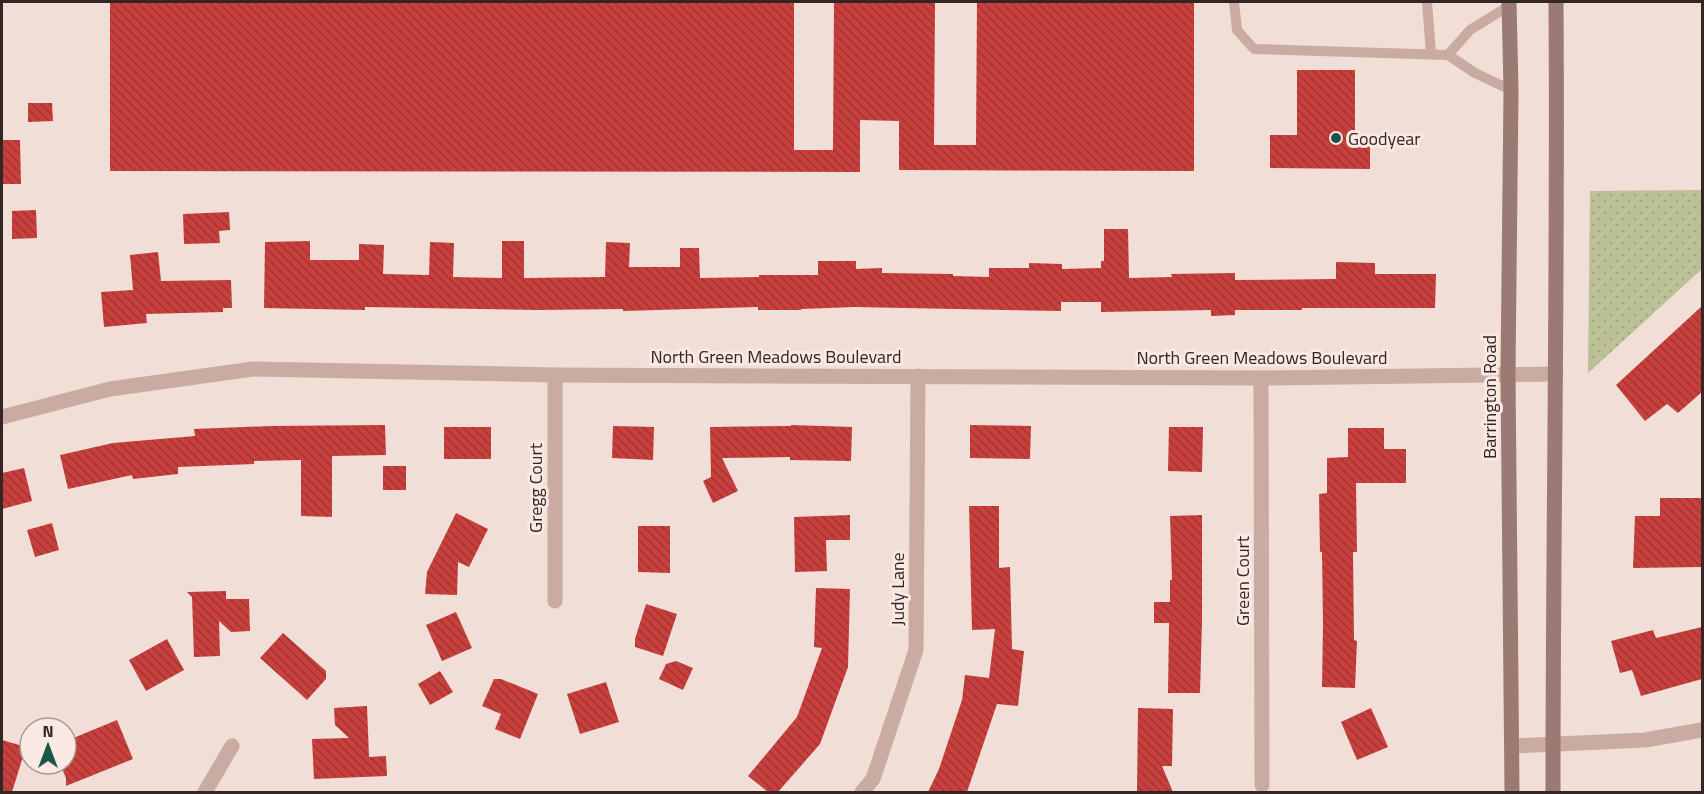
<svg xmlns="http://www.w3.org/2000/svg" width="1704" height="794" font-family="'Titillium Web',sans-serif">
  <defs>
    <pattern id="grass-dots" width="8" height="8" patternUnits="userSpaceOnUse" patternTransform="scale(1.5)"><rect width="8" height="8" fill="#bbc096"/><path d="M2 2h.1M6 6h.1" fill="none" stroke="#a1a581" stroke-width="1.8" stroke-linecap="round"/></pattern>
    <pattern id="building-back-hatch" width="6" height="6" patternUnits="userSpaceOnUse" patternTransform="scale(1.5)"><rect width="6" height="6" fill="#c8403d"/><path d="M-1 5l2 2M0 0l6 6M5-1l2 2" fill="none" stroke="#a33533"/></pattern>
  </defs>
  <rect width="100%" height="100%" fill="#f1ded6"/>
  <path fill="url(#grass-dots)" d="M 1702,190 L 1702,269 L 1588,373 L 1590,191 Z"/>
  <g fill="url(#building-back-hatch)">
    <path d="M 110,2 L 794,2 L 794,150 L 833,150 L 834,2 L 935,2 L 934,145 L 976,145 L 977,2 L 1194,2 L 1194,171 L 899,170 L 899,121 L 860,120 L 860,172 L 110,171 Z"/>
    <path d="M 1297,70 L 1355,70 L 1355,135 L 1370,135 L 1370,169 L 1270,168 L 1270,135 L 1297,135 Z"/>
    <path d="M 28,103 L 52,103 L 53,121 L 28,122 Z"/>
    <path d="M 2,140 L 20,140 L 21,184 L 2,184 Z"/>
    <path d="M 36,210 L 37,238 L 12,239 L 12,211 Z"/>
    <path d="M 229,212 L 230,230 L 219,231 L 220,243 L 184,244 L 183,214 Z"/>
    <path d="M 1104,229 L 1128,229 L 1129,278 L 1172,277 L 1171,274 L 1235,273 L 1235,280 L 1336,279 L 1336,262 L 1375,263 L 1375,274 L 1436,274 L 1435,308 L 1302,308 L 1302,310 L 1235,310 L 1235,315 L 1211,316 L 1211,310 L 1101,312 L 1101,302 L 1061,302 L 1061,311 L 855,307 L 801,309 L 801,310 L 758,310 L 758,307 L 623,311 L 623,309 L 539,310 L 365,307 L 365,310 L 264,308 L 265,242 L 310,241 L 310,260 L 359,260 L 359,244 L 384,245 L 383,274 L 429,275 L 430,242 L 454,243 L 453,277 L 502,278 L 502,241 L 524,241 L 524,278 L 605,277 L 606,242 L 630,243 L 629,267 L 680,267 L 680,248 L 699,248 L 700,278 L 759,277 L 759,275 L 818,275 L 818,261 L 856,261 L 856,269 L 882,268 L 882,273 L 953,274 L 953,276 L 989,277 L 989,268 L 1029,268 L 1029,263 L 1062,264 L 1062,269 L 1101,268 L 1101,261 L 1104,261 Z"/>
    <path d="M 158,252 L 161,281 L 231,280 L 232,308 L 223,308 L 223,312 L 146,314 L 147,323 L 104,327 L 101,292 L 133,290 L 130,255 Z"/>
    <path d="M 1702,306 L 1702,392 L 1678,413 L 1667,404 L 1645,421 L 1616,385 Z"/>
    <path d="M 385,425 L 386,455 L 332,456 L 332,517 L 301,516 L 301,460 L 254,461 L 254,464 L 178,467 L 178,474 L 133,479 L 132,475 L 68,489 L 60,455 L 113,443 L 195,436 L 194,429 L 271,426 Z"/>
    <path d="M 791,425 L 852,427 L 851,461 L 790,460 L 790,457 L 722,458 L 738,491 L 713,503 L 703,481 L 711,477 L 710,427 L 791,426 Z"/>
    <path d="M 970,425 L 1031,426 L 1030,459 L 970,458 Z"/>
    <path d="M 613,426 L 654,427 L 653,460 L 612,458 Z"/>
    <rect x="444" y="427" width="47" height="32"/>
    <path d="M 1169,427 L 1203,427 L 1202,472 L 1168,471 Z"/>
    <path d="M 1348,428 L 1384,428 L 1384,449 L 1406,449 L 1406,483 L 1356,483 L 1357,552 L 1353,552 L 1354,640 L 1357,641 L 1355,688 L 1322,687 L 1323,625 L 1322,552 L 1320,552 L 1319,494 L 1327,493 L 1327,458 L 1348,457 Z"/>
    <rect x="383" y="466" width="23" height="24"/>
    <path d="M 24,468 L 32,501 L 2,509 L 2,473 Z"/>
    <path d="M 1660,498 L 1702,498 L 1702,567 L 1633,568 L 1635,516 L 1660,516 Z"/>
    <path d="M 969,506 L 999,506 L 999,568 L 1010,567 L 1012,649 L 1024,651 L 1018,706 L 997,704 L 967,792 L 928,792 L 939,769 L 962,700 L 965,675 L 989,678 L 995,629 L 972,630 Z"/>
    <path d="M 456,513 L 488,529 L 469,567 L 458,562 L 457,595 L 425,594 L 427,572 Z"/>
    <path d="M 850,515 L 850,540 L 826,540 L 827,571 L 795,572 L 794,517 Z"/>
    <path d="M 1202,515 L 1202,622 L 1200,693 L 1168,693 L 1169,623 L 1154,623 L 1154,602 L 1170,602 L 1170,580 L 1172,580 L 1170,516 Z"/>
    <path d="M 52,523 L 59,550 L 35,557 L 27,530 Z"/>
    <path d="M 638,526 L 670,526 L 670,573 L 638,572 Z"/>
    <path d="M 816,588 L 850,589 L 848,667 L 820,744 L 778,792 L 768,792 L 748,776 L 797,717 L 822,648 L 814,647 Z"/>
    <path d="M 226,591 L 226,599 L 249,599 L 250,631 L 231,632 L 219,621 L 220,656 L 194,657 L 192,597 L 187,592 Z"/>
    <path d="M 646,604 L 677,614 L 663,656 L 635,647 L 635,639 Z"/>
    <path d="M 456,612 L 472,648 L 442,661 L 426,625 Z"/>
    <path d="M 1702,627 L 1702,679 L 1641,696 L 1632,670 L 1620,673 L 1611,641 L 1653,630 L 1656,638 Z"/>
    <path d="M 283,633 L 326,671 L 326,679 L 307,700 L 260,658 Z"/>
    <path d="M 167,639 L 184,670 L 146,691 L 129,660 Z"/>
    <path d="M 676,661 L 693,668 L 683,690 L 659,679 L 666,664 Z"/>
    <path d="M 440,671 L 453,692 L 430,705 L 418,684 Z"/>
    <path d="M 494,679 L 501,679 L 538,694 L 520,739 L 495,729 L 501,714 L 482,706 Z"/>
    <path d="M 606,682 L 619,722 L 580,734 L 567,694 Z"/>
    <path d="M 367,706 L 369,757 L 386,756 L 387,776 L 314,779 L 312,739 L 349,738 L 335,725 L 334,708 Z"/>
    <path d="M 1138,708 L 1173,709 L 1172,766 L 1162,766 L 1173,792 L 1137,792 Z"/>
    <path d="M 1371,708 L 1388,747 L 1357,760 L 1341,722 Z"/>
    <path d="M 117,720 L 133,759 L 66,786 L 66,778 L 60,764 L 66,764 L 66,741 Z"/>
    <path d="M 2,740 L 26,747 L 12,792 L 2,792 Z"/>
  </g>
  <g fill="none" stroke-linecap="round" stroke-linejoin="round">
    <g stroke="#c9aba2" stroke-width="10">
      <path d="M 1234,2 L 1237,30 L 1254,49 L 1448,55 L 1475,73 L 1511,90"/>
      <path d="M 1427,2 L 1431,54"/>
      <path d="M 1448,55 L 1470,30 L 1509,6"/>
    </g>
    <g stroke="#c9aba2" stroke-width="15">
      <path d="M 555,375 L 555,601"/>
      <path d="M 1261,378 L 1262,785"/>
      <path d="M 2,417 L 110,389 L 253,369 L 555,375 L 1261,378 L 1556,374"/>
      <path d="M 1512,746 L 1645,740 L 1702,730"/>
      <path d="M 205,792 L 232,746"/>
      <path d="M 862,792 L 873,779 L 916,650 L 918,376"/>
    </g>
    <g stroke="#9c7a74" stroke-width="15">
      <path d="M 1509,2 L 1511,90 L 1508,374 L 1512,792"/>
      <path d="M 1553,792 C 1553,529 1558,265 1556,2"/>
    </g>
  </g>
  <circle fill="#1a554c" stroke="#f9e9e2" stroke-width="2" cx="1336" cy="138" r="6"/>
  <g text-anchor="middle" dominant-baseline="central" stroke-width="6" stroke-linejoin="round" paint-order="stroke">
    <g font-size="18" fill="#332625" stroke="#f9e9e2" text-anchor="start">
      <text x="1348" y="138">Goodyear</text>
    </g>
    <g font-size="18" fill="#332625" stroke="#f9e9e2">
      <text x="776" y="356">North Green Meadows Boulevard</text>
      <text x="1262" y="357">North Green Meadows Boulevard</text>
      <text transform="translate(1489 397) rotate(-90)">Barrington Road</text>
      <text transform="translate(535 488) rotate(-90)">Gregg Court</text>
      <text transform="translate(1242 581) rotate(-90)">Green Court</text>
      <text transform="translate(897 589) rotate(-90)">Judy Lane</text>
    </g>
  </g>
  <rect width="1704" height="794" fill="none" stroke="#332625" stroke-width="6"/>
  <g transform="translate(48 746)"><circle r="28" fill="#f9e9e2" stroke="#aa9b96" stroke-width="1.5"/>
  <path d="M0-4.5L10 22L0 15L-10 22Z" fill="#1a554c"/>
  <text y="-9" font-size="16" font-weight="bold" text-anchor="middle" fill="#332625">N</text>
  </g>
</svg>
